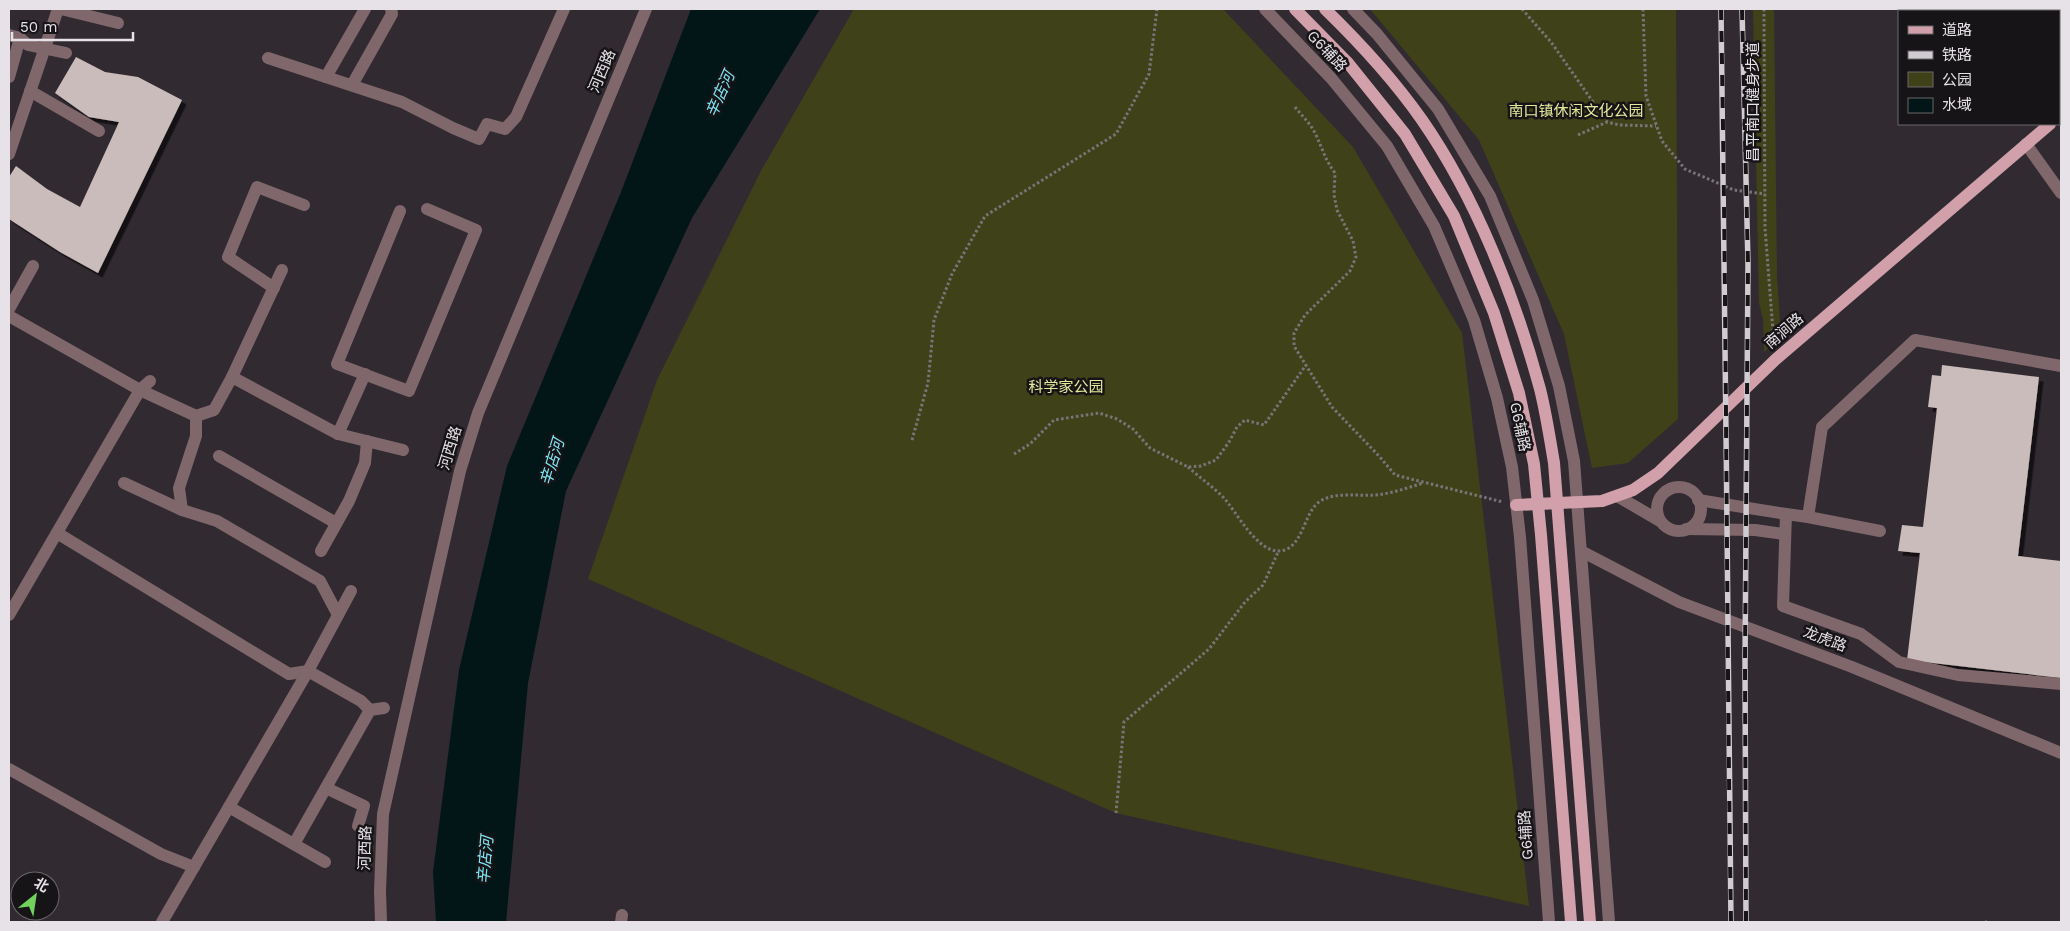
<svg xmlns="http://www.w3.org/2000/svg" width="2070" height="931" font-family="'Work Sans','Noto Sans SC',sans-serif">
  <defs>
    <filter id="shadow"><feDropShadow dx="4.5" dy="4.5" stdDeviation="0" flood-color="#0009"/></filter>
  </defs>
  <rect width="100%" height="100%" fill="#312a31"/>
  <g fill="#3f4218">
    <path d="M 854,9 L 1223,9 L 1353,147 L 1462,333 L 1529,906 L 1116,813 L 588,579 L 657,380 L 762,169 Z"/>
    <path d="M 1370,9 L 1676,9 L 1678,419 L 1628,463 L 1592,468 L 1564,334 L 1479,140 Z"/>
    <path d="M 1753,9 L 1774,9 L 1777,276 L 1781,337 L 1764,352 L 1763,319 L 1759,303 Z"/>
  </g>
  <path fill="#021517" d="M 691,9 L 820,9 L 692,218 L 566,491 L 528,683 L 506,922 L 436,922 L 433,872 L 459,670 L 507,466 L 621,192 Z"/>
  <g fill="#cabcba" filter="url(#shadow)">
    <path d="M 76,57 L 105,72 L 138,77 L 182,100 L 98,273 L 60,252 L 9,219 L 9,177 L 16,166 L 47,189 L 80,207 L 119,122 L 89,117 L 55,93 Z"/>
    <path d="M 1942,365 L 2039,377 L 2018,556 L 2061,561 L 2061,678 L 1907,660 L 1920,553 L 1898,551 L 1902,525 L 1923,527 L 1937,408 L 1928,407 L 1932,375 L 1941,376 Z"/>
  </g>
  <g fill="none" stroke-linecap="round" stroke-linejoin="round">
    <g stroke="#7a747a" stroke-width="3" stroke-dasharray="2.5 2.5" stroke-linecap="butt">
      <path d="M 1522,9 L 1551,42 L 1607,122 L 1619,125 L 1656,126"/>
      <path d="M 1643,9 L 1646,96 L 1662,141 L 1685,169 L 1734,190 L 1765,194"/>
      <path d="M 1764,9 L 1765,228 L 1774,344"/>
      <path d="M 1295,107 C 1302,116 1310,123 1315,133 C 1322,147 1325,160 1335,173 L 1334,195 L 1337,210 L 1353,241 L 1356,257 L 1350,271 L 1305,315 L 1294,333 L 1294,346 L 1332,407 L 1379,456 L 1395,475 L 1503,502"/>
      <path d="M 1578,135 L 1607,122"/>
      <path d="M 912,440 L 928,383 L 934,320 L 952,274 L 985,216 L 1116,134 L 1149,74 L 1157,9"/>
      <path d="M 1014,454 L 1030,444 L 1054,420 L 1099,413 L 1117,419 L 1133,429 L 1150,448 L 1188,467 L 1201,466 L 1216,460 L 1229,442 L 1237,427 L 1245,420 L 1264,425 L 1306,365"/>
      <path d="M 1188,467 C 1199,477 1212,486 1223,497 C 1236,510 1261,562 1287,549 C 1304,540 1305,512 1319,502 C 1336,490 1363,498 1383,494 C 1396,492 1410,487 1423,483"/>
      <path d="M 1116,813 L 1124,722 L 1209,649 L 1245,602 L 1263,585 L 1279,550"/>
      <path d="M 1986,922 L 1987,921"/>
    </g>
    <g stroke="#7f676b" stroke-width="12">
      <path d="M 61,9 L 118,23"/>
      <path d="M 1265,9 L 1331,78 L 1387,146 L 1434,226 L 1474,320 L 1497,398 L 1512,467 L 1520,537 L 1549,922"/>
      <path d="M 1353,9 L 1377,34 L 1438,109 L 1490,196 L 1533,300 L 1559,386 L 1574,461 L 1609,922"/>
      <path d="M 9,35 L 20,38 L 28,45 L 66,53"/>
      <path d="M 268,58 L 402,102 L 453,128 L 479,139 L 487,124 L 505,129 L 516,117 L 564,9"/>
      <path d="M 9,77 L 20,38"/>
      <path d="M 326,77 L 365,9"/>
      <path d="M 352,85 L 392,14 L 391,9"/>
      <path d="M 30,91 L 99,131"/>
      <path d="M 2026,144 L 2061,193"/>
      <path d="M 9,154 L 58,9"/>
      <path d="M 400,211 L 337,364 L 409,391 L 476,230 L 427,209"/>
      <path d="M 274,288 L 228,257 L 257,187 L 304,205"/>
      <path d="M 9,309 L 33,266"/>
      <path d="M 9,316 L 140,390 L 196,416 L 196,436 L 179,488 L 182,510"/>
      <path d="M 2061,366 L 1915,340 L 1822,427 L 1808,517 L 1786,514 L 1783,606 L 1861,634 L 1899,662 L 1958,675 L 2061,684"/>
      <path d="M 232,377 L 282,270"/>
      <path d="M 196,416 L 214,410 L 232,377 L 338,434 L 403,450"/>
      <path d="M 338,434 L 365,374"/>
      <path d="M 219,456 L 336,523"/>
      <path d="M 124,483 L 182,510 L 217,521 L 320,581 L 338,615"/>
      <circle cx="1679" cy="509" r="22"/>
      <path d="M 1617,496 L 1660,521"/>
      <path d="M 1698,500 L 1786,514"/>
      <path d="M 1808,517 L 1880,531"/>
      <path d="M 1686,529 L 1755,530 L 1784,534"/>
      <path d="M 57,533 L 289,674 L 308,671 L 361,701 L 370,710"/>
      <path d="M 321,551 L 349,501 L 365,463 L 367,441"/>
      <path d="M 1581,551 L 1679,602 L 1852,667 L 2061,753"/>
      <path d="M 9,615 L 140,390 L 150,381"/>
      <path d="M 9,769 L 161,854 L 194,867"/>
      <path d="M 326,788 L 364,806 L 358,826"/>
      <path d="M 229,807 L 325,862"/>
      <path d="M 294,844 L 370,710 L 384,708"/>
      <path d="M 162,922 L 308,671 L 351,591"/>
      <path d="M 381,922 L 380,891 L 383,814 L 460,471 L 478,413 L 646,9"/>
      <path d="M 621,922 L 622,915"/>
    </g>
    <g stroke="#d1a0aa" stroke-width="12">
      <path d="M 1295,9 L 1348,63 L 1405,134 L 1454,216 L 1494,313 L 1519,393 L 1534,464 L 1541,535 L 1571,922"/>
      <path d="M 1325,9 C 1360,43 1394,80 1422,120 C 1476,198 1515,297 1540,389 C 1546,413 1550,439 1554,463 L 1590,922"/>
      <path d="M 2059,116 L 2061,114"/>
      <path d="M 1516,505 L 1602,501 L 1633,490 L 1658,473 L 1775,360 L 2050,124"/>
    </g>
    <defs>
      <g id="rail">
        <path d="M 1721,9 C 1727,313 1726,618 1731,922"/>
        <path d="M 1742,9 L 1748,264 L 1745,663 L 1746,922"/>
      </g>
    </defs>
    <use href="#rail" stroke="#d1ccd1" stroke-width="5.5"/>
    <use href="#rail" stroke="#171417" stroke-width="4" stroke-dasharray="11" stroke-linecap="butt"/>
  </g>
  <g text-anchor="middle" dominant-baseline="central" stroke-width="5" stroke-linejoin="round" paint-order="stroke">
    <g font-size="15" fill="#e6e2e7" stroke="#171417">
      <text transform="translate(1327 51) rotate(47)">G6辅路</text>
      <text transform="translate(602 71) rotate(-67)">河西路</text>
      <text transform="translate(1753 102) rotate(-90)">昌平南口健身步道</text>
      <text transform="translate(1784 331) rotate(-41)">南涧路</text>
      <text transform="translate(1520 427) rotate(78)">G6辅路</text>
      <text transform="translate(450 448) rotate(-73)">河西路</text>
      <text transform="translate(1825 639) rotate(21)">龙虎路</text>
      <text transform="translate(1526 835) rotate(-94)">G6辅路</text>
      <text transform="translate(365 848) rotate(-88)">河西路</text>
    </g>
    <g font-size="15" fill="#e3ea9c" stroke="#171417">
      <text x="1576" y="111">南口镇休闲文化公园</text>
      <text x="1066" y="387">科学家公园</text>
    </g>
    <g font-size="16" font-style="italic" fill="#7de6f3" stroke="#171417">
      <text transform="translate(720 94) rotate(-66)">辛店河</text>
      <text transform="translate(552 462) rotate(-73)">辛店河</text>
      <text transform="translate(485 860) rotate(-85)">辛店河</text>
    </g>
  </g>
  <rect width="2070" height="931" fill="none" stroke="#e6e2e7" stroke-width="20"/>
  <rect x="1898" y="10" width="162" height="115" fill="#171417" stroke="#6a666a"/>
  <rect x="1908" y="26" width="25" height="8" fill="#d1a0aa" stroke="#6a666a"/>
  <text x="1942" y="35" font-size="15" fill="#e6e2e7">道路</text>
  <rect x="1908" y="51" width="25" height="8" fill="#d1ccd1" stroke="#6a666a"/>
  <text x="1942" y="60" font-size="15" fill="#e6e2e7">铁路</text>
  <rect x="1908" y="72" width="25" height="15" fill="#3f4218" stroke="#6a666a"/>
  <text x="1942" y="85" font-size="15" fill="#e6e2e7">公园</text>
  <rect x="1908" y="98" width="25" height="15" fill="#021517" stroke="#6a666a"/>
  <text x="1942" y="110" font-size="15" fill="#e6e2e7">水域</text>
  <g transform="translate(35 896) rotate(30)"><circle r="24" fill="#171417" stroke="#6a666a"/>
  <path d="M0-4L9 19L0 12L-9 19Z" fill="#71d25e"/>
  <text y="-8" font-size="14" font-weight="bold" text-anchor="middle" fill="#e6e2e7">北</text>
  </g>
  <path d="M12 32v8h121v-8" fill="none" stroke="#e6e2e7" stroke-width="2.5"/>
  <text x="20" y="32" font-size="15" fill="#e6e2e7" stroke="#171417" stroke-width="4" paint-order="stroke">50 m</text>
</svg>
